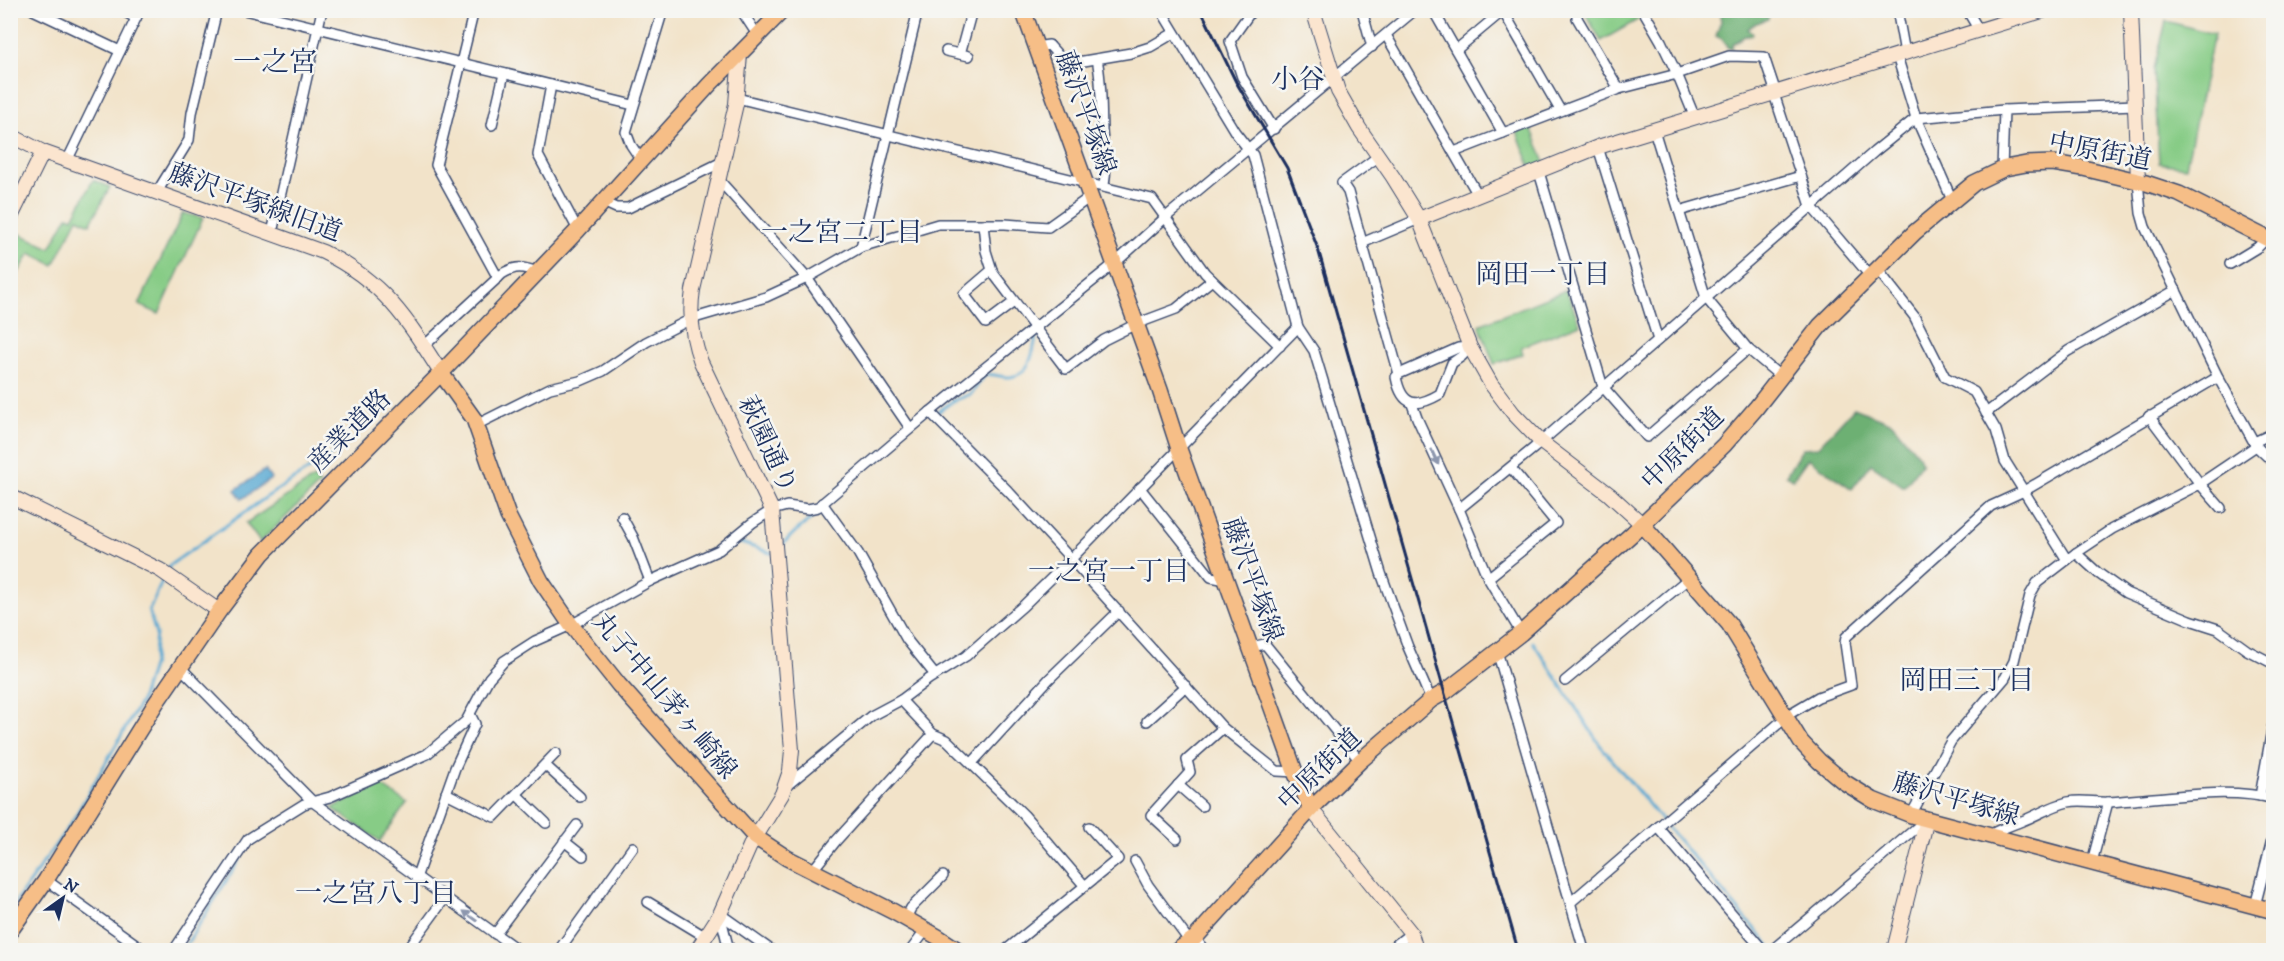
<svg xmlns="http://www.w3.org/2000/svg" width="2284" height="961" font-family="'IM FELL DW Pica','Noto Serif JP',serif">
	<rect width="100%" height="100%" fill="#f6f6f2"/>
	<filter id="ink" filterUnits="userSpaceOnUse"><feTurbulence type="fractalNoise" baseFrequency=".0167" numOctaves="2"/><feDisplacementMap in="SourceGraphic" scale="12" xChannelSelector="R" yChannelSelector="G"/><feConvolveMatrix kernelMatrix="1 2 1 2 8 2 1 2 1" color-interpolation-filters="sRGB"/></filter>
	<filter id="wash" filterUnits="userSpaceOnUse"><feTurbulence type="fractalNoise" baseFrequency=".008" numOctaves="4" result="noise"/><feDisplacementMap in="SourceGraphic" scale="24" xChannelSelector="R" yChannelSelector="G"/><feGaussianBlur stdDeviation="1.35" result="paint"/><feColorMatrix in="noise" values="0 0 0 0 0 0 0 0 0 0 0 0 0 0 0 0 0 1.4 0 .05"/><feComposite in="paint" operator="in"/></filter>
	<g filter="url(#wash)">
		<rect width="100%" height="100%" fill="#f2e3c9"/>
		<g fill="#87cc86" stroke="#517e72" stroke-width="1.5">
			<path d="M 1584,11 L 1637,11 L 1641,18 L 1601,41 Z"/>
			<path d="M 2166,21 L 2214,34 L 2186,167 L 2159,163 L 2154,69 Z"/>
			<path d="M 1531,127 L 1545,163 L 1531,168 L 1517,132 Z"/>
			<path d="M 93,180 L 110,187 L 90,224 L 78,218 L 54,265 L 30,253 L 17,275 L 11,271 L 11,238 L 14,231 L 50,248 L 68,216 L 73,218 Z"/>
			<path d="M 183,213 L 203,218 L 159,314 L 139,305 Z"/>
			<path d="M 1566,290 L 1580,324 L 1521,347 L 1523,354 L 1494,364 L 1479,325 Z"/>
			<path d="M 314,478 L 320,484 L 260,542 L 246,523 Z"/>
			<path d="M 380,785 L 407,803 L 380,841 L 332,808 Z"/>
		</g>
		<g fill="#6db073" stroke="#447068" stroke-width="1.5">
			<path d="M 1719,11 L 1738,11 L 1742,13 L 1746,11 L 1767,11 L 1769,14 L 1768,19 L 1754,24 L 1748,29 L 1753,33 L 1752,35 L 1745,36 L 1732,44 L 1732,48 L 1728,48 L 1722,39 L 1716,36 L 1721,21 Z"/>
			<path d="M 1854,408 L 1892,423 L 1919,456 L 1922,463 L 1904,487 L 1871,464 L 1852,489 L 1808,458 L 1793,479 L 1786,475 L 1803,448 L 1818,447 Z"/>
		</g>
		<path fill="#57a8d2" stroke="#396c98" stroke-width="1.5" d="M 265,470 L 271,479 L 242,499 L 235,490 Z"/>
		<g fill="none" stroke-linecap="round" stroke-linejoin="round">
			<g stroke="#57a8d2" stroke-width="3">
				<path d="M 938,412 L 953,401 L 971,394 L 985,375 C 993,373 1002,378 1010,377 C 1032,375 1033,349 1037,333"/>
				<path d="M 729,547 L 738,542 L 771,553"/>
				<path d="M 780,547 L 794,533 L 820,511"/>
				<path d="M 167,571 L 170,565 L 268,496 L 342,448"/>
				<path d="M 1533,642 L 1600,745 L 1668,828 L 1772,949"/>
				<path d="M 328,802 L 340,799 L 427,760 L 431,756"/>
				<path d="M 10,910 L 73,820 L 141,701 L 153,663 L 156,634 L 149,611 L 164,577"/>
				<path d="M 183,950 L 241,857"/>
			</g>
		</g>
	</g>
	<g filter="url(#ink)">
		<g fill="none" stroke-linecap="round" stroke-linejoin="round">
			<g stroke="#3b4a6e" stroke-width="12">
				<g id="street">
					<path d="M 33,10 L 120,51"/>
					<path d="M 121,10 L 136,18"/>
					<path d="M 244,10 L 633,105"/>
					<path d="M 474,10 L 436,165 L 498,278"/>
					<path d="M 741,10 L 758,36"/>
					<path d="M 1161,10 L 1235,132 L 1253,155 L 1298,327 L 1314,351 L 1381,573 L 1408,647 L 1431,700"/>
					<path d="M 1252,10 L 1230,41 L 1242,77 L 1274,129"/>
					<path d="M 1362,10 L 1372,47"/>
					<path d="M 1433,10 L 1503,133 L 1619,89 L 1677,74 L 1695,118"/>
					<path d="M 1577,10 L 1577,18 L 1619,89"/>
					<path d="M 1643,10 L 1661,41 L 1677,74 L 1729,56 L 1764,57 L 1776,93"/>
					<path d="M 1891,10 L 1898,15 L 1905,53"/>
					<path d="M 1967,10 L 1980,32"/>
					<path d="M 1503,11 L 1560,110"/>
					<path d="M 1386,35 L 1478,195"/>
					<path d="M 1035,47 L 1049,45 L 1066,64 L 1131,53 L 1150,47 L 1174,33"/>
					<path d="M 1456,50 L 1504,10"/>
					<path d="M 946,51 L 969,56"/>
					<path d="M 960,54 L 972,10"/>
					<path d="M 1897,56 L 1916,118 L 1952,200"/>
					<path d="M 1097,59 C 1102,83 1101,106 1102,130 C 1103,149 1108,166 1104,185"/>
					<path d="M 551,85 L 538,155 L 578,230"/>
					<path d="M 1774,94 L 1811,206 L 1871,277"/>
					<path d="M 737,98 L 1152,199 L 1205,273 L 1280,346"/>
					<path d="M 492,125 L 504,74"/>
					<path d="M 1654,130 L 1706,298 L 1748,349 L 1780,376"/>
					<path d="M 1598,147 L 1658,340"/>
					<path d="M 1454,152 L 1503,133"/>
					<path d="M 1379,156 L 1342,183 L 1348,192 L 1399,374"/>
					<path d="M 641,160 L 631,145 L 626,132 L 663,10"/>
					<path d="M 67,161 L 140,10"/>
					<path d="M 2002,169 L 2004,110"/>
					<path d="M 1539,172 L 1603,387 L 1647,437 L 1748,349"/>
					<path d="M 719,180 L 807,278 L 910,428"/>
					<path d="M 2138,181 L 2141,213 L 2145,227 L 2218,377 L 2256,446 L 2274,463"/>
					<path d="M 157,192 L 189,140 L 192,113 L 217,10"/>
					<path d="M 603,202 L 616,208 L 628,208 L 724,161"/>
					<path d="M 1679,211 L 1801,176"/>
					<path d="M 983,224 L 986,251 L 993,273 L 1066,369 L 1104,340 L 1136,324 L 1176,309 L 1212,280"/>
					<path d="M 272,233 L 322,10"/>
					<path d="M 1362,243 L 1419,219"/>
					<path d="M 861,247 L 918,10"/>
					<path d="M 2230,264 L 2258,247 L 2266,239"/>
					<path d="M 992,270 L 964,294 L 986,323 L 1014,302"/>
					<path d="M 1878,270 L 1914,316 L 1945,377 L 1974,392 L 1996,430 L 2005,461 L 2067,560"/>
					<path d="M 424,346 L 502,274 C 516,265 523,267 538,272"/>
					<path d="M 1470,347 L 1462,356 L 1452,363 L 1440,394 C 1416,408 1402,407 1396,377 L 1399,374 L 1458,348 Z"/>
					<path d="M 1412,404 L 1417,418 L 1459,509"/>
					<path d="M 930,412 L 1008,491 L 1071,559 L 1223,728 L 1277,771 L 1295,772"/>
					<path d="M 1986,413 L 2068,351 L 2176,290"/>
					<path d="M 2149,416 L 2200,484 L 2221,508"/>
					<path d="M 476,425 L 550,388 L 580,381 L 603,371 L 646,342 L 691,319 L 766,297 L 807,278 L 861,247 L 938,224 L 1005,224 L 1048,227 L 1090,197"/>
					<path d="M 2254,442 L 2274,433"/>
					<path d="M 1140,488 L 1211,577 L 1226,580"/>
					<path d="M 822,503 L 858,553 L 907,640 L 935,675"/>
					<path d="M 622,517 L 633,537 L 650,581"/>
					<path d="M 2076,553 L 2098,573 L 2126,593 L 2190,620 L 2218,629 L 2247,650 L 2274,664"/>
					<path d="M 1488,578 L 1556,523 L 1511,468"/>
					<path d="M 1521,633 L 1488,578 L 1459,509 L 1534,448 L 1874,152 L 1916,118 L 2004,110 L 2136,105"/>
					<path d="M 1251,647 L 1265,644 L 1360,761"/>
					<path d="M 1497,651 L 1584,950"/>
					<path d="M 180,667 L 313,802 L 518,950"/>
					<path d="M 1565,681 L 1689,578"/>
					<path d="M 901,700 L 933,734 L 947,740 L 1024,815 L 1084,885"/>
					<path d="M 1147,721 L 1186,686"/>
					<path d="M 972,763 L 1049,679 L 1119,611"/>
					<path d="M 545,765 L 580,797"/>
					<path d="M 1178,785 L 1202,806"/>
					<path d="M 785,787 L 871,716 L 901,700 L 929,679 L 966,656 L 1023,606 L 1071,559 L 1298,327"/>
					<path d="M 446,793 L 494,817 L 556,753"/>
					<path d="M 517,795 L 546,823"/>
					<path d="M 2260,796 L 2273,724 L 2274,687"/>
					<path d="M 1911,815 L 1951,741 L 2005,678 L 2014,661 L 2030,595 L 2037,583 L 2076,553 L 2112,529 L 2198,485 L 2256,446"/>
					<path d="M 1658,827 L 1763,950"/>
					<path d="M 1988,836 C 1999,829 2010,826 2022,821 C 2038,815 2051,806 2068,802 C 2082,799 2096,803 2109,802 C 2159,799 2226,786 2274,799"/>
					<path d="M 1177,839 L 1151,815 L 1190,772 L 1187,760 L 1223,728"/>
					<path d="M 564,841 L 583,856"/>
					<path d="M 1135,861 L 1148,885 L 1190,942"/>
					<path d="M 2092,862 L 2108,802"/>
					<path d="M 812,871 L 836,841 L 933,734"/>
					<path d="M 416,878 L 455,768 L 475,724 L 470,714"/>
					<path d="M 46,880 L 144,950"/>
					<path d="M 648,902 L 706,937"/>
					<path d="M 1571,902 L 1791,713 L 1818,697 L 1851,685 L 1845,643 L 1846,637 L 1991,506 L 2024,491 L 2218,377"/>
					<path d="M 2255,906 L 2274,832"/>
					<path d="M 720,914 L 771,950"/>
					<path d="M 720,914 L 729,950"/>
					<path d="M 906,918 L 911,908 L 943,876"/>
					<path d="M 495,934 L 577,825"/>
					<path d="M 1195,938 L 1204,950"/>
					<path d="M 174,950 L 248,839 L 304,804 L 330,797 L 427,754 L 466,721 L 489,678 L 504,661 L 535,641 L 571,625 L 650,581 L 719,550 L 752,523 L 772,510 L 787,506 L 808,509 L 818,507 L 930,412 L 1114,264 L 1166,217 L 1415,10"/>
					<path d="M 407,950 L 445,898"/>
					<path d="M 559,950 L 633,847"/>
					<path d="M 911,950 L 926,930"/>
					<path d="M 1006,950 L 1118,859 L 1089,827"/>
					<path d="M 1389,950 L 1411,933"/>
					<path d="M 1772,950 L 1927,819"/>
				</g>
			</g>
			<g stroke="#3b4a6e" stroke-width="16">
				<g id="secondary">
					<path d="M 1313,10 L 1338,91 L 1359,128 L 1393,177 L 1419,219 L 1470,347 L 1491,384 L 1513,413 L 1541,442 L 1609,494 L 1642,524"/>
					<path d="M 2131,10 L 2138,181"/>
					<path d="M 10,135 L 43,152 L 323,252 C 383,281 407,319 441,373"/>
					<path d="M 10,219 L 43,152"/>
					<path d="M 1419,219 L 1598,147 L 2045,10"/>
					<path d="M 10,496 L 160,570 L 219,611"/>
					<path d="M 1311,809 L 1411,933 L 1416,950"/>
					<path d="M 697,950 L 720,914 L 750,846 L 782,794 L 790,771 L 792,750 L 772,510 L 701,362 C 692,338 689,315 693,290 L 736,104 L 740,54"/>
					<path d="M 1894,950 L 1927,819"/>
				</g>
			</g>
			<g stroke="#3b4a6e" stroke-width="18">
				<g id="primary">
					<path d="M 1023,10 L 1160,390 L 1179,449 L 1295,772 L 1311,809"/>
					<path d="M 441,373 L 474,419 L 508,516 L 541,581 L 571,625 L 619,685 L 714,792 L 755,837 L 787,858 L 894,912 L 938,937 L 958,950"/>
					<path d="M 1642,524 L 1729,624 L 1801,742 L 1819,761 L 1844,782 L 1873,800 L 1911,815 L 2274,911"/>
					<path d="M 10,931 L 46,880 L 156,703 L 219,611 L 262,554 L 441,373 L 578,230 L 709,85 L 783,10"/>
					<path d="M 1178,950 L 1195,938 L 1311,809 L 1360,761 L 1431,700 L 1445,692 L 1521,633 L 1633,533 L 1688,480 L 1724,445 L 1756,408 L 1820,326 L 1915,232 L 1974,183 L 2005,168 L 2026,164 L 2053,163 L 2083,168 L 2146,183 L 2179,194 L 2274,242"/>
				</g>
			</g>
			<use href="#street" stroke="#fff" stroke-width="9"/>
			<use href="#secondary" stroke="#fbe5cf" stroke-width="14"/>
			<use href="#primary" stroke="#f6be87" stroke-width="15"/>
			<path stroke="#1b2f5e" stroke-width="3" d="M 1201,10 L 1236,82 L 1287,168 L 1318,249 L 1518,950"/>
		</g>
		<defs><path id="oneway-solid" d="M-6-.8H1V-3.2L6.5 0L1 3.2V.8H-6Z" transform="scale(1.5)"/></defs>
		<g fill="#8d97ae">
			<use href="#oneway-solid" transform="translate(1435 457) rotate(65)"/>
			<use href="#oneway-solid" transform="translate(470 916) rotate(-144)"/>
		</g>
	</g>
	<g text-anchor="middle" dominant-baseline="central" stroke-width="5" stroke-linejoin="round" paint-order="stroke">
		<g font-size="26" fill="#1b2f5e" stroke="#f6f6f2">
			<text transform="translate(1085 113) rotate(70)">藤沢平塚線</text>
			<text transform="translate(2100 152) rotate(11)">中原街道</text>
			<text transform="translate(255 203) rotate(20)">藤沢平塚線旧道</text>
			<text transform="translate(350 431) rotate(-45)">産業道路</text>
			<text transform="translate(767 445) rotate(65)">萩園通り</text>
			<text transform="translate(1683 449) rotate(-45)">中原街道</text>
			<text transform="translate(1252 580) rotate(70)">藤沢平塚線</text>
			<text transform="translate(664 696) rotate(50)">丸子中山茅ヶ崎線</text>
			<text transform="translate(1320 770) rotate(-44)">中原街道</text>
			<text transform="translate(1956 800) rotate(16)">藤沢平塚線</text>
		</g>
		<g font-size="27" fill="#1b2f5e" stroke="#f6f6f2">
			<text x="1298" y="80">小谷</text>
			<text x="842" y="233">一之宮二丁目</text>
			<text x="1543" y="275">岡田一丁目</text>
			<text x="1109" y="572">一之宮一丁目</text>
			<text x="1967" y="681">岡田三丁目</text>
			<text x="376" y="894">一之宮八丁目</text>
		</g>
		<g font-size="28" fill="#1b2f5e" stroke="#f6f6f2">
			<text x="275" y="62">一之宮</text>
		</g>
	</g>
	<rect width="2284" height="961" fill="none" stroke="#f6f6f2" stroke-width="36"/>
	<g transform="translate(63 898) rotate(34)" stroke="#f6f6f2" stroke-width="4.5" paint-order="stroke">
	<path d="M0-4.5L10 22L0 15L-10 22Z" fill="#1b2f5e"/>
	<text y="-9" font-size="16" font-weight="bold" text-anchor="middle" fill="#1b2f5e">N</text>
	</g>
</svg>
